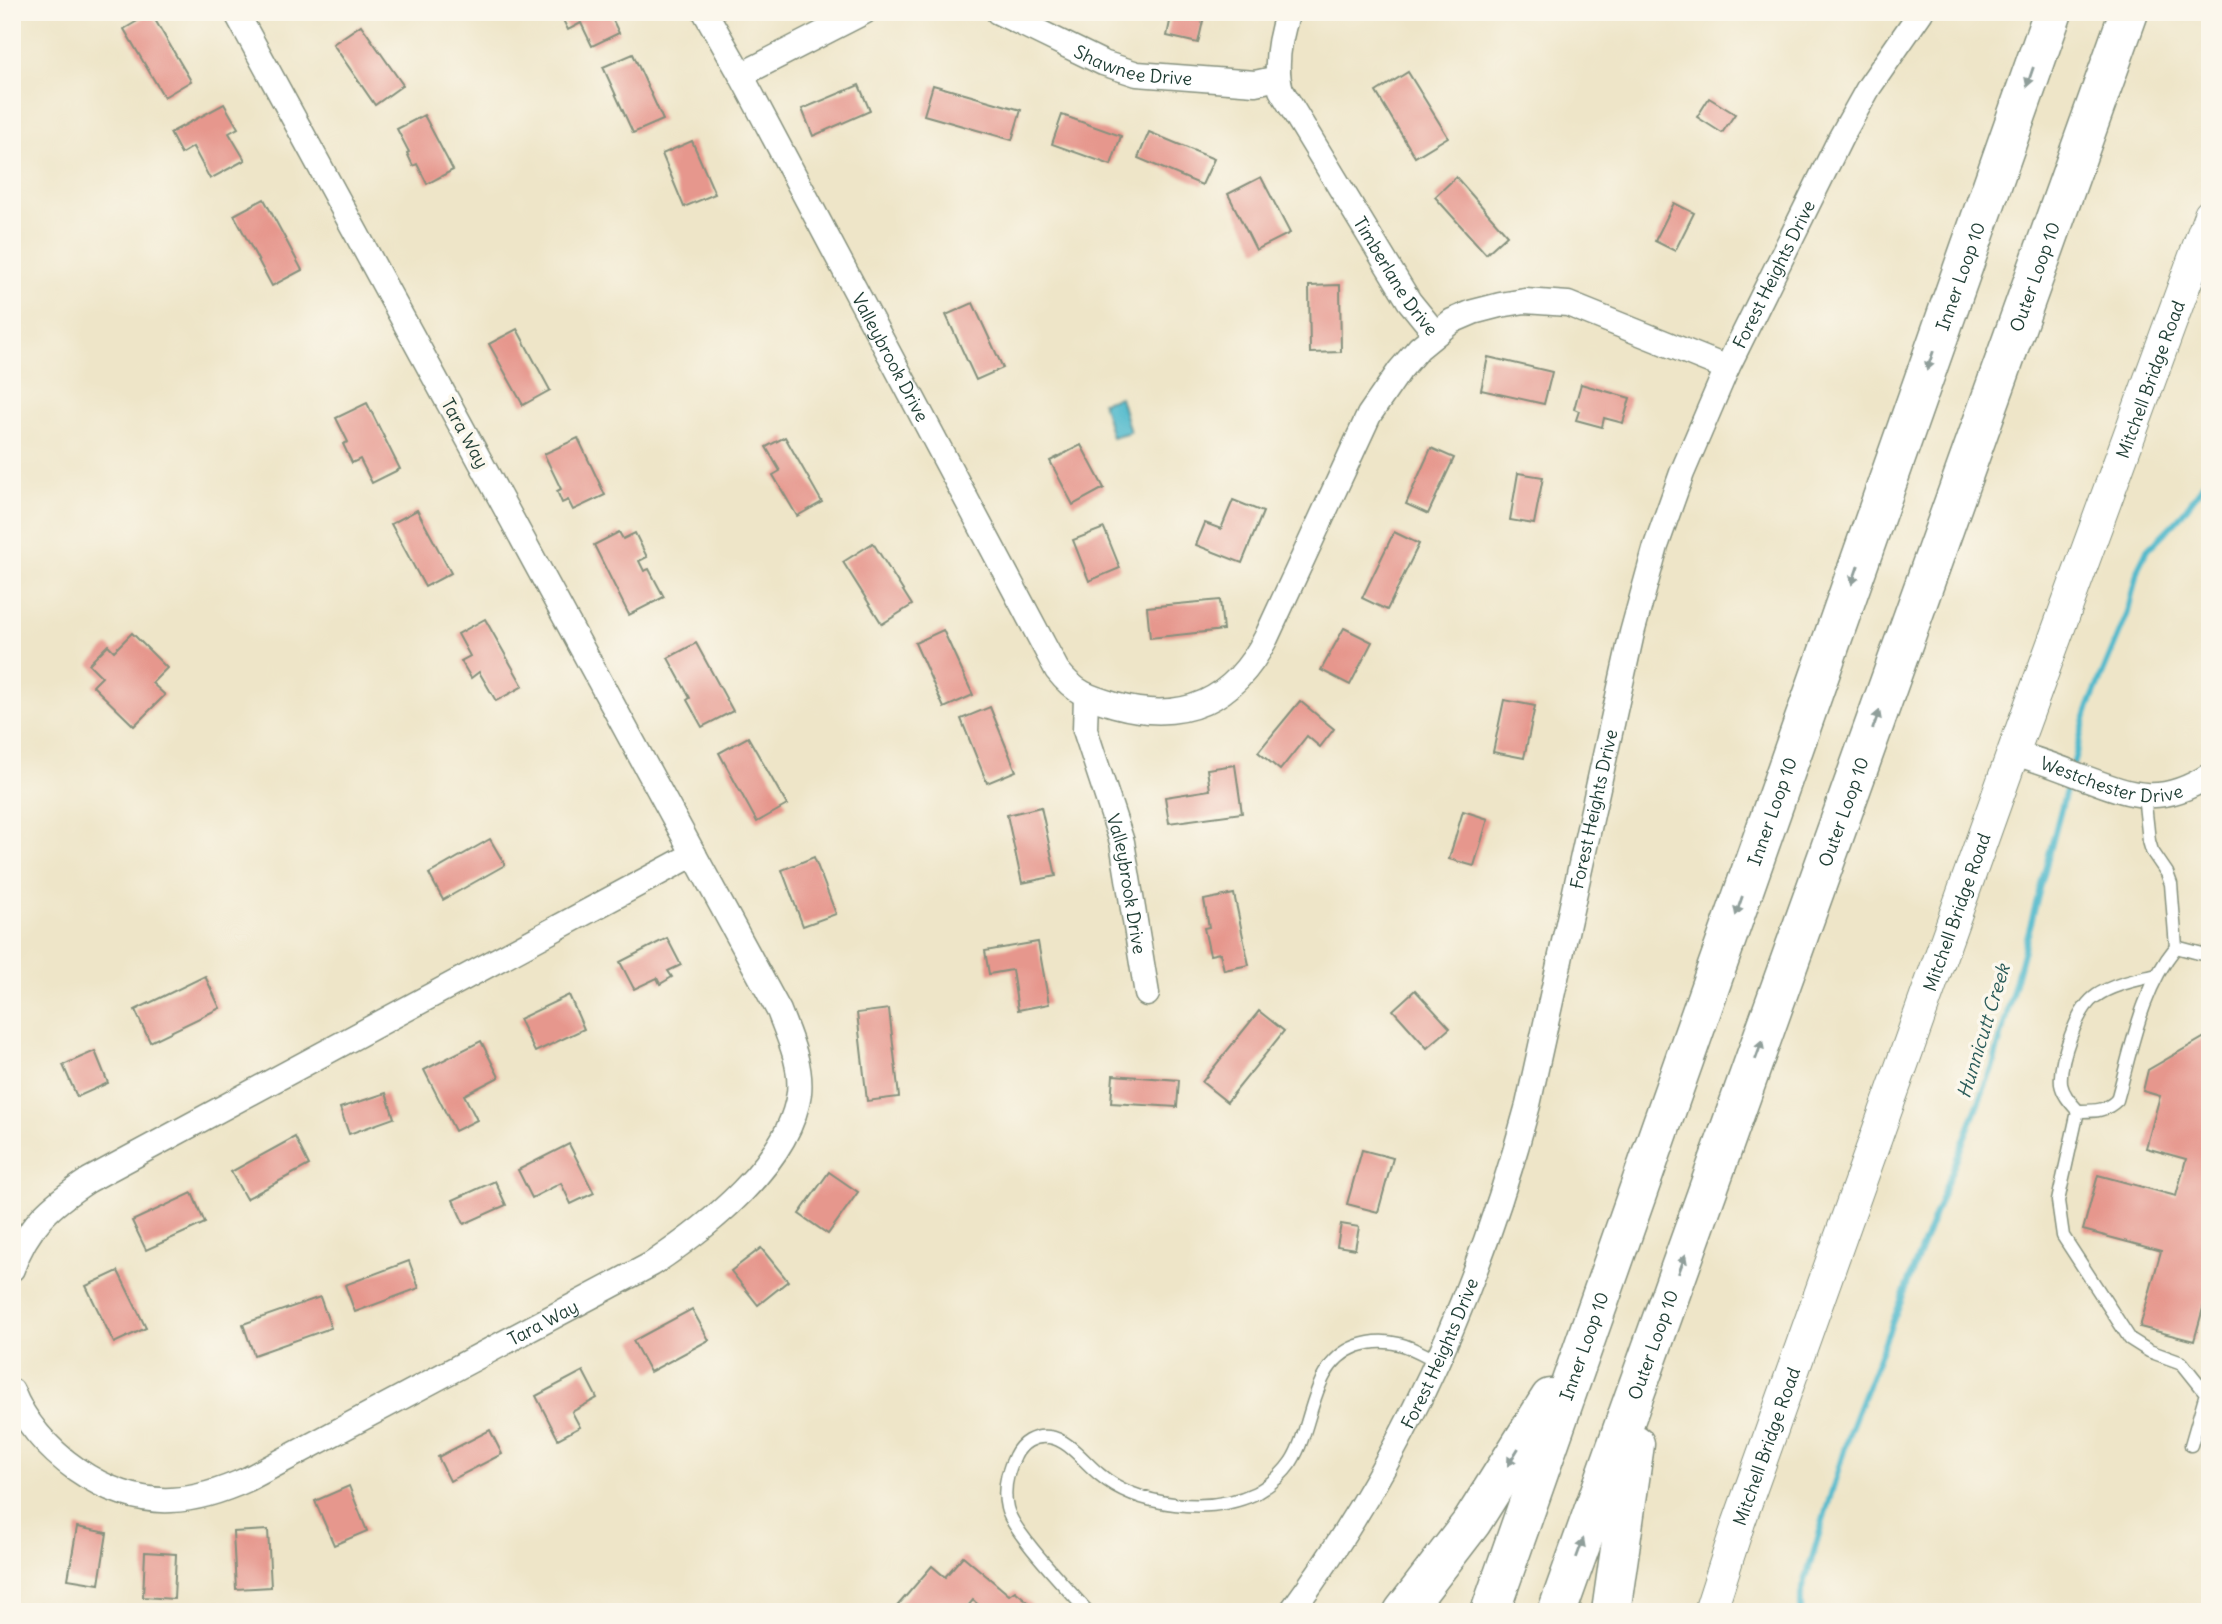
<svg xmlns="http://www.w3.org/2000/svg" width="2222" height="1624" font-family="Delius,sans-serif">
	<rect width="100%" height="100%" fill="#fbf7ec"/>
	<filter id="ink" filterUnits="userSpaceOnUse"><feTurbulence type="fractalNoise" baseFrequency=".0143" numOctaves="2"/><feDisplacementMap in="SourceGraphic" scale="14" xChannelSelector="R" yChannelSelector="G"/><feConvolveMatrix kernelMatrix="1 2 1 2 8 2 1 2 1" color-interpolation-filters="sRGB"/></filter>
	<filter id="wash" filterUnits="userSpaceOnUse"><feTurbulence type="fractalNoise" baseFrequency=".00686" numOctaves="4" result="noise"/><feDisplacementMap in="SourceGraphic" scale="28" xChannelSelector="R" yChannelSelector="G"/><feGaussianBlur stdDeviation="1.57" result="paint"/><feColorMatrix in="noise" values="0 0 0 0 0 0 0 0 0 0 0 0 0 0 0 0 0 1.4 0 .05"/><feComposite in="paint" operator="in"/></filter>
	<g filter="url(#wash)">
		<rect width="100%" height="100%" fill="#eee5c8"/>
		<path fill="#4fb9cc" stroke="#377b80" stroke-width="2" d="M 1120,397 L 1130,432 L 1112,437 L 1102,402 Z"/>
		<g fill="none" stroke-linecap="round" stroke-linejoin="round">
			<g stroke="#4fb9cc" stroke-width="6">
				<path d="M 2073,765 L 2087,711 L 2127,615 L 2138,568 L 2147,550 L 2178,519 L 2199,491 L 2210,471"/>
				<path d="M 1801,1612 L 1801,1595 L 1849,1433 L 1993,1066 L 2069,779"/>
			</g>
		</g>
		<g id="blocks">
			<g fill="#e6978d">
				<path d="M 559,12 L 609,12 L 619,33 L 592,46 L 581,23 L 568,30 Z"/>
				<path d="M 1172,12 L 1205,12 L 1198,43 L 1167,36 Z"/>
				<path d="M 151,13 L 191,81 L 164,97 L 124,29 Z"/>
				<path d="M 361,25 L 403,85 L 375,105 L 333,44 Z"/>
				<path d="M 633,54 L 663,120 L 633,133 L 603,67 Z"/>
				<path d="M 1408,72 L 1448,137 L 1415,157 L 1376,92 Z"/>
				<path d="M 859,85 L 870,111 L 813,136 L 802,109 Z"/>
				<path d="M 933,85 L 1021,110 L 1012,140 L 924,115 Z"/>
				<path d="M 1709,98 L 1735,114 L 1722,133 L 1697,117 Z"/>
				<path d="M 224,104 L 238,128 L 229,133 L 245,160 L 210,179 L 193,147 L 181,154 L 170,133 Z"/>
				<path d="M 424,115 L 453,170 L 427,184 L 417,164 L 413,166 L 407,153 L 409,152 L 397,129 Z"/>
				<path d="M 1062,115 L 1121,136 L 1111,165 L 1052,144 Z"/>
				<path d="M 1149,132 L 1214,159 L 1202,185 L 1138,158 Z"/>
				<path d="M 692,141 L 715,194 L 684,207 L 662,154 Z"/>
				<path d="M 1261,177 L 1290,233 L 1256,250 L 1228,194 Z"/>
				<path d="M 1456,177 L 1507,235 L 1486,254 L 1435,197 Z"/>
				<path d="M 264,199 L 302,270 L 272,286 L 234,215 Z"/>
				<path d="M 1674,203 L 1694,213 L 1675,251 L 1655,241 Z"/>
				<path d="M 1340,285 L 1341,352 L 1310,353 L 1309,286 Z"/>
				<path d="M 973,303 L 1003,368 L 976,380 L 946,315 Z"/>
				<path d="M 517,329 L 550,390 L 523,405 L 489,344 Z"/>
				<path d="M 1488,357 L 1552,372 L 1544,404 L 1481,390 Z"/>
				<path d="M 1581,384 L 1630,398 L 1623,423 L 1604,418 L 1602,427 L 1576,420 L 1579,411 L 1574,409 Z"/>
				<path d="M 367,403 L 400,469 L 372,483 L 360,459 L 352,463 L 343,444 L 348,442 L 336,418 Z"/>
				<path d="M 785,437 L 822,502 L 797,516 L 773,475 L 780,471 L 766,447 Z"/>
				<path d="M 578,438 L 605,495 L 573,510 L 568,500 L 562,503 L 557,491 L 561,489 L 544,454 Z"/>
				<path d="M 1081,445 L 1104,488 L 1073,505 L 1050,461 Z"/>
				<path d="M 1431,448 L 1454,458 L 1428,514 L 1406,504 Z"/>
				<path d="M 1518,473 L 1543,477 L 1534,524 L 1510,520 Z"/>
				<path d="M 1233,500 L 1263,512 L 1242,563 L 1196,545 L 1205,523 L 1221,529 Z"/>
				<path d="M 417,510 L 451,573 L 425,587 L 391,524 Z"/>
				<path d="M 1104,528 L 1120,568 L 1089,581 L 1073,540 Z"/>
				<path d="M 619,532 L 623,539 L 635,533 L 647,557 L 639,561 L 644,571 L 649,569 L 664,597 L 629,615 L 594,545 Z"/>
				<path d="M 1394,532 L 1419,544 L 1387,610 L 1362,598 Z"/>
				<path d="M 873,543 L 912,605 L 882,624 L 843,562 Z"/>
				<path d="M 1220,600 L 1223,630 L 1150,638 L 1147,607 Z"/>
				<path d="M 485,619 L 523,686 L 496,701 L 479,672 L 471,678 L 461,661 L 470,656 L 458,634 Z"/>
				<path d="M 1344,628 L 1372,642 L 1350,685 L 1321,670 Z"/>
				<path d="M 943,630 L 973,695 L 944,708 L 915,643 Z"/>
				<path d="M 132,633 L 167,668 L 152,683 L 165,695 L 134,726 L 93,686 L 102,677 L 89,664 L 108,645 L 114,651 Z"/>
				<path d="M 696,643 L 733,711 L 702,727 L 687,700 L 690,698 L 668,658 Z"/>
				<path d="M 1504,700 L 1535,706 L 1524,758 L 1493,752 Z"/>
				<path d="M 1300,701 L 1334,729 L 1320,747 L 1307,736 L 1280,770 L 1258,752 Z"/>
				<path d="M 990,707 L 1016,771 L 987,783 L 961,719 Z"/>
				<path d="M 748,737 L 787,805 L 757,822 L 719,753 Z"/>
				<path d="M 1235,765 L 1242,813 L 1169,823 L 1165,797 L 1210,790 L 1207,769 Z"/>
				<path d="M 1041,807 L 1056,876 L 1022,883 L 1007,815 Z"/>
				<path d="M 1463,811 L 1488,819 L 1474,866 L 1449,859 Z"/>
				<path d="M 490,839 L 505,865 L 443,900 L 429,874 Z"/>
				<path d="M 814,857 L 836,914 L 803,926 L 782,870 Z"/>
				<path d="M 1234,894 L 1249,965 L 1224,970 L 1220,953 L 1210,955 L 1204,928 L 1209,927 L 1204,900 Z"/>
				<path d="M 667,938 L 681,965 L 668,971 L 672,977 L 660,984 L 657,978 L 634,989 L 620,962 Z"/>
				<path d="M 1038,942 L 1049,1004 L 1018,1010 L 1012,970 L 989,974 L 985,951 Z"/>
				<path d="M 205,976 L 220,1008 L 150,1042 L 135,1010 Z"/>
				<path d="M 1415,990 L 1450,1028 L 1427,1048 L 1393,1010 Z"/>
				<path d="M 569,995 L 584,1029 L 535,1052 L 519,1019 Z"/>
				<path d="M 889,1009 L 899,1097 L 867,1101 L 857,1013 Z"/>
				<path d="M 1259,1011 L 1284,1031 L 1227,1102 L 1202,1082 Z"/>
				<path d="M 2210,1034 L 2210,1283 L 2194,1341 L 2140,1327 L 2161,1251 L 2083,1230 L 2098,1175 L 2176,1196 L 2186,1159 L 2146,1148 L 2160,1096 L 2143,1091 L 2148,1070 Z"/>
				<path d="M 481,1041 L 499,1077 L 464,1095 L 477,1120 L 455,1131 L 424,1070 Z"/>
				<path d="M 95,1051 L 108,1083 L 77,1097 L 63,1065 Z"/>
				<path d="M 1113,1075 L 1179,1080 L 1177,1107 L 1111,1103 Z"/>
				<path d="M 386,1093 L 394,1118 L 349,1134 L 340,1108 Z"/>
				<path d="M 295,1137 L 309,1165 L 246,1199 L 231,1172 Z"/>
				<path d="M 569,1144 L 594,1193 L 571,1204 L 561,1183 L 532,1198 L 518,1170 Z"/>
				<path d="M 1362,1150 L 1393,1158 L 1378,1212 L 1347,1204 Z"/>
				<path d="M 829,1172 L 858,1192 L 828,1234 L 799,1214 Z"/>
				<path d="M 495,1181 L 506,1205 L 464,1224 L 453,1200 Z"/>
				<path d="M 192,1193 L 205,1223 L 146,1250 L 132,1221 Z"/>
				<path d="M 1341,1224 L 1359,1227 L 1355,1249 L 1337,1246 Z"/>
				<path d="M 761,1248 L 788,1281 L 758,1305 L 731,1271 Z"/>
				<path d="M 409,1261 L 419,1288 L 355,1312 L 345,1285 Z"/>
				<path d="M 118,1271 L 146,1328 L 114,1343 L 86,1286 Z"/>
				<path d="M 320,1297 L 331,1328 L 254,1355 L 243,1324 Z"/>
				<path d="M 692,1309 L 709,1340 L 650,1372 L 633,1341 Z"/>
				<path d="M 583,1371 L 597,1398 L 572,1412 L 580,1427 L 558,1439 L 536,1396 Z"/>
				<path d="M 490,1430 L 502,1454 L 450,1481 L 438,1457 Z"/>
				<path d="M 349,1486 L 367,1531 L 334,1545 L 315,1501 Z"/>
				<path d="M 77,1527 L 107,1533 L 99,1584 L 68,1579 Z"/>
				<path d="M 268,1530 L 271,1587 L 236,1589 L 233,1532 Z"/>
				<path d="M 145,1552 L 176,1554 L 174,1599 L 143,1597 Z"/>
				<path d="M 963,1556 L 1009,1595 L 1015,1591 L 1038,1610 L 1041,1607 L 1046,1612 L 986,1612 L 973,1600 L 963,1612 L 892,1612 L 932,1566 L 945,1577 Z"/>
			</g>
		</g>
	</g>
	<g filter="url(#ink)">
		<use href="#blocks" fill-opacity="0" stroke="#86917e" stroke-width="2"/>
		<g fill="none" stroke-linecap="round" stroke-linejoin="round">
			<g stroke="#86917e" stroke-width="15">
				<g id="service">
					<path d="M 2144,795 L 2149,841 L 2152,851 L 2167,873 L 2171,884 L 2176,947 L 2210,956"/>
					<path d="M 2157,975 C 2137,980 2113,984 2096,996 C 2077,1008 2059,1062 2061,1084 C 2063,1095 2071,1103 2078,1111 L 2058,1201 L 2063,1236 L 2130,1339 L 2149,1351 L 2182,1363 L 2206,1393 L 2191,1445"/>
					<path d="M 2078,1111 C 2093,1111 2105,1112 2117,1100 C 2132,1048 2141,990 2176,947"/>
					<path d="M 1088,1612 C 1069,1590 1012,1532 1007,1508 C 1003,1491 1007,1472 1015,1456 C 1021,1443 1034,1435 1049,1437 C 1068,1439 1085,1463 1099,1474 C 1138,1507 1210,1515 1256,1493 C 1270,1485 1282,1475 1291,1462 C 1315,1425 1309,1364 1357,1346 C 1371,1341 1384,1340 1399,1344 C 1412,1347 1425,1355 1437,1361"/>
				</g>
			</g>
			<g stroke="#86917e" stroke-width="27">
				<g id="minor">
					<path id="s1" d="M 705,12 L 741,75 L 1057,670 C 1075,693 1088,697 1115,705 C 1184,724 1234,701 1266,638 L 1369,415 L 1400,370 L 1419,348 L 1452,321 L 1473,312 L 1500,305 L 1525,301 L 1568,304 L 1727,368"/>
					<path id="s2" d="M 998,12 L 1103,63 L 1137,74 L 1255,83 L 1278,78"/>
					<path id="s3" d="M 1288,12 C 1280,36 1274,66 1281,90 L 1409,301 L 1435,333"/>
					<path d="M 741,75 L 864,12"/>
					<path id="s4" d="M 1086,696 L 1085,730 L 1122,842 L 1147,994"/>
					<path id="s5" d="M 2013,753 C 2035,759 2058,767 2080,776 C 2131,795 2159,808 2210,775"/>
					<path d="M 12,1269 C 27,1225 52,1204 89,1180 L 694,854"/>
					<path id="s6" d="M 12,1391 C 36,1451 106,1503 171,1500 C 199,1499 224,1490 248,1479 L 652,1264 C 706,1228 790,1163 799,1093 C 802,1065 789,1037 779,1011 L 236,12"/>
					<path id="s7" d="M 1291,1612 C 1404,1458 1479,1289 1528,1105 L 1632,633 L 1656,546 L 1682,473 L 1727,368 L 1841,137 L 1869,87 L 1921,12"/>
				</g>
			</g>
			<g stroke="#86917e" stroke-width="34">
				<g id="tertiary">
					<path id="s8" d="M 1710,1612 L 1739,1522 L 2013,753 L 2210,215"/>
				</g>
			</g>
			<g stroke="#86917e" stroke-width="41">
				<g id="motorway">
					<path d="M 1403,1612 L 1472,1522 L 1550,1398"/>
					<path id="s9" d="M 1490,1612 L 2053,12"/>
					<path id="s10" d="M 1557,1612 L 2129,12"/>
					<path d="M 1611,1612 L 1635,1444"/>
				</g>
			</g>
			<use href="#service" stroke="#fff" stroke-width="12"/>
			<use href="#minor" stroke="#fff" stroke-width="24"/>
			<use href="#tertiary" stroke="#fff" stroke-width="32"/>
			<use href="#motorway" stroke="#fff" stroke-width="38"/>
		</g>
		<defs><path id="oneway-solid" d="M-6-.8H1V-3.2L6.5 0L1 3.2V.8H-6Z" transform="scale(1.75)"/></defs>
		<g fill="#8f9e9a">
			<use href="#oneway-solid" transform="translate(2030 77) rotate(109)"/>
			<use href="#oneway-solid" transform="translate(1930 361) rotate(109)"/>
			<use href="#oneway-solid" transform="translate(1855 575) rotate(109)"/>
			<use href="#oneway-solid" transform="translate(1876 720) rotate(-70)"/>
			<use href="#oneway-solid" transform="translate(1739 906) rotate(109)"/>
			<use href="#oneway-solid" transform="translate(1759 1050) rotate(-70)"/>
			<use href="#oneway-solid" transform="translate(1682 1264) rotate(-70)"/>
			<use href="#oneway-solid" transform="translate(1513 1457) rotate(122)"/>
			<use href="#oneway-solid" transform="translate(1580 1548) rotate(-70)"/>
		</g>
	</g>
	<g text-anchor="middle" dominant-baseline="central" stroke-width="7" stroke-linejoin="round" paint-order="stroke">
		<g font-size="18" fill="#1f3d34" stroke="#fbf7ec">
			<text stroke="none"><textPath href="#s2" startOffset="147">Shawnee Drive</textPath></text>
			<text stroke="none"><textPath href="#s3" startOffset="298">Timberlane Drive</textPath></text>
			<text stroke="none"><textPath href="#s7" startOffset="1433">Forest Heights Drive</textPath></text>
			<text stroke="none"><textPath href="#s9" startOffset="1416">Inner Loop 10</textPath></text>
			<text stroke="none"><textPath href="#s10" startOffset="1418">Outer Loop 10</textPath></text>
			<text stroke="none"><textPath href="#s1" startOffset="392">Valleybrook Drive</textPath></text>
			<text stroke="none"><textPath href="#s8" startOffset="1309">Mitchell Bridge Road</textPath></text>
			<text transform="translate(465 433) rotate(61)">Tara Way</text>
			<text stroke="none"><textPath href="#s5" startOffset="103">Westchester Drive</textPath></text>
			<text stroke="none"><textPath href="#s7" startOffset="866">Forest Heights Drive</textPath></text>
			<text stroke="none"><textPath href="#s9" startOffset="849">Inner Loop 10</textPath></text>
			<text stroke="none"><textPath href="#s10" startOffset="850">Outer Loop 10</textPath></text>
			<text stroke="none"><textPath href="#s4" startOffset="194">Valleybrook Drive</textPath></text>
			<text stroke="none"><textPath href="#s8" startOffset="742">Mitchell Bridge Road</textPath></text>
			<text stroke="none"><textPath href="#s6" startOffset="618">Tara Way</textPath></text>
			<text stroke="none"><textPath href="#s10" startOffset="284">Outer Loop 10</textPath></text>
			<text stroke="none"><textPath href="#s9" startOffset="282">Inner Loop 10</textPath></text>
			<text stroke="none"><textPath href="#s7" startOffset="299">Forest Heights Drive</textPath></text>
			<text stroke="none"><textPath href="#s8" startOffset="175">Mitchell Bridge Road</textPath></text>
		</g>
		<g font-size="19" font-style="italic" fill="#2b5c5a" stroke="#fbf7ec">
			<text transform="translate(1983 1031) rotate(-73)">Hunnicutt Creek</text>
		</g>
	</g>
	<rect width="2222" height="1624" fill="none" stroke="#fbf7ec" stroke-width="42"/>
</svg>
